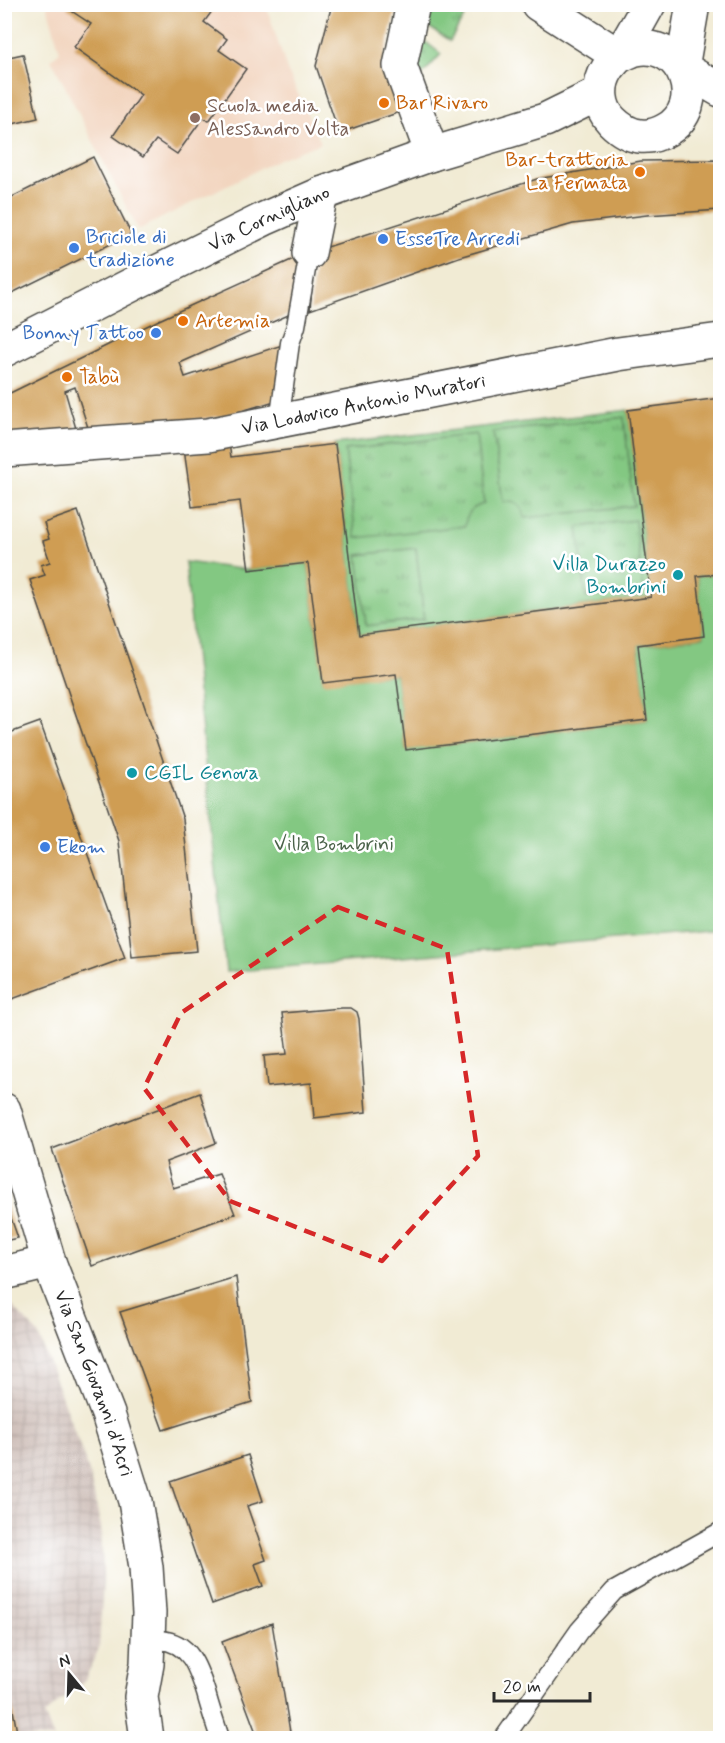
<svg xmlns="http://www.w3.org/2000/svg" width="725" height="1743" font-family="Mynerve,sans-serif">
	<defs>
		<pattern id="industrial-grid" width="8" height="8" patternUnits="userSpaceOnUse" patternTransform="scale(1.5)"><rect width="8" height="8" fill="#cfc0ba"/><path d="M0 4h8M4 0v8" fill="none" stroke="#b2a5a0"/></pattern>
		<pattern id="grass-tufts" width="24" height="20" patternUnits="userSpaceOnUse" patternTransform="scale(1.5)"><rect width="24" height="20" fill="#83c882"/><path d="M3 7l-1-3M5 7V3M7 7l1-3M15 17l-1-3M17 17v-4M19 17l1-3" fill="none" stroke="#6ba36b"/></pattern>
	</defs>
	<rect width="100%" height="100%" fill="#fff"/>
	<filter id="ink" filterUnits="userSpaceOnUse"><feTurbulence type="fractalNoise" baseFrequency=".0167" numOctaves="2"/><feDisplacementMap in="SourceGraphic" scale="12" xChannelSelector="R" yChannelSelector="G"/><feConvolveMatrix kernelMatrix="1 2 1 2 8 2 1 2 1" color-interpolation-filters="sRGB"/></filter>
	<filter id="wash" filterUnits="userSpaceOnUse"><feTurbulence type="fractalNoise" baseFrequency=".008" numOctaves="4" result="noise"/><feDisplacementMap in="SourceGraphic" scale="24" xChannelSelector="R" yChannelSelector="G"/><feGaussianBlur stdDeviation="1.35" result="paint"/><feColorMatrix in="noise" values="0 0 0 0 0 0 0 0 0 0 0 0 0 0 0 0 0 1.4 0 .05"/><feComposite in="paint" operator="in"/></filter>
	<g filter="url(#wash)">
		<rect width="100%" height="100%" fill="#f1ebd4"/>
		<path fill="#f2d4be" d="M 47,5 L 266,5 L 287,70 L 321,143 L 281,158 L 138,230 L 51,59 L 60,52 Z"/>
		<path fill="url(#industrial-grid)" d="M 4,1297 L 38,1334 L 88,1468 L 101,1527 L 103,1578 L 99,1648 L 85,1680 L 44,1715 L 54,1738 L 18,1738 L 5,1664 Z"/>
		<g fill="url(#grass-tufts)" stroke="#577a56" stroke-width="1.5">
			<path d="M 424,5 L 471,5 L 450,41 L 419,21 Z"/>
			<path d="M 418,36 L 441,54 L 416,82 Z"/>
			<path d="M 624,417 L 634,506 L 525,519 L 522,509 L 503,502 L 493,432 Z"/>
			<path d="M 476,434 L 484,504 C 475,506 466,516 466,526 L 356,539 L 345,450 Z"/>
			<path d="M 635,520 L 644,591 L 586,598 L 577,527 Z"/>
			<path d="M 416,548 L 424,619 L 366,626 L 358,555 Z"/>
		</g>
		<g fill="#83c882" stroke="#577a56" stroke-width="1.5" fill-rule="evenodd">
			<path d="M 628,410 L 651,597 L 359,635 L 335,444 ZM 624,417 L 634,506 L 525,518 C 522,505 516,501 503,502 L 493,432 ZM 476,434 L 484,504 C 472,507 466,513 465,526 L 356,538 L 345,450 ZM 635,520 L 644,591 L 586,598 L 578,527 ZM 416,548 L 424,619 L 366,626 L 358,555 Z"/>
			<path d="M 185,562 L 249,570 L 308,563 L 323,682 L 396,674 L 406,750 L 647,720 L 638,645 L 704,636 L 697,576 L 720,574 L 720,930 L 226,972 Z"/>
		</g>
		<g id="blocks">
			<g fill="#cf9d53">
				<path d="M 69,4 L 204,4 L 213,10 L 204,22 L 227,39 L 219,50 L 246,69 L 209,121 L 203,118 L 177,154 L 156,140 L 143,157 L 113,136 L 141,95 L 74,47 L 91,24 L 67,8 Z"/>
				<path d="M 332,4 L 397,4 L 385,55 L 403,111 L 339,133 L 316,66 Z"/>
				<path d="M 23,54 L 38,118 L 4,126 L 4,58 Z"/>
				<path d="M 93,157 L 131,234 L 4,297 L 4,201 Z"/>
				<path d="M 720,160 L 720,210 L 647,215 L 573,224 L 459,257 L 310,310 L 315,251 L 537,179 L 641,161 Z"/>
				<path d="M 300,256 L 293,313 L 180,363 L 185,377 L 285,344 L 278,400 L 225,416 L 90,434 L 75,387 L 65,391 L 77,432 L 4,436 L 4,396 L 159,320 Z"/>
				<path d="M 720,398 L 720,574 L 697,576 L 704,636 L 638,645 L 647,720 L 406,750 L 396,674 L 323,683 L 308,563 L 249,570 L 240,501 L 192,507 L 184,449 L 229,443 L 231,457 L 335,444 L 359,635 L 651,597 L 628,410 Z"/>
				<path d="M 78,511 L 183,819 L 197,951 L 132,957 L 119,841 L 30,580 L 45,575 L 41,565 L 50,562 L 43,541 L 49,539 L 44,523 Z"/>
				<path d="M 40,722 L 125,958 L 4,1002 L 4,735 Z"/>
				<path d="M 342,1008 L 351,1008 L 357,1012 L 359,1019 L 366,1112 L 314,1118 L 311,1083 L 267,1087 L 264,1056 L 287,1054 L 282,1013 Z"/>
				<path d="M 200,1093 L 216,1143 L 166,1162 L 173,1188 L 219,1174 L 235,1214 L 92,1266 L 52,1149 Z"/>
				<path d="M 4,1198 L 18,1238 L 4,1241 Z"/>
				<path d="M 236,1277 L 252,1402 L 163,1430 L 120,1312 Z"/>
				<path d="M 248,1455 L 263,1501 L 247,1506 L 266,1560 L 255,1564 L 263,1586 L 212,1604 L 170,1481 Z"/>
				<path d="M 272,1623 L 291,1738 L 258,1738 L 222,1642 Z"/>
				<path d="M 4,1671 L 6,1671 L 18,1738 L 4,1738 Z"/>
			</g>
		</g>
	</g>
	<g filter="url(#ink)">
		<use href="#blocks" fill-opacity="0" stroke="#494844" stroke-width="1.5"/>
		<g fill="none" stroke-linecap="round" stroke-linejoin="round">
			<g stroke="#494844" stroke-width="21">
				<g id="lane">
					<path d="M 279,422 L 290,343 L 296,326 L 309,253"/>
					<path d="M 147,1650 L 160,1640 C 190,1642 198,1668 206,1693 C 210,1708 215,1723 220,1738"/>
					<path d="M 504,1738 L 579,1631 L 614,1591 L 720,1532"/>
				</g>
			</g>
			<g stroke="#494844" stroke-width="36">
				<g id="street">
					<path d="M 309,253 L 321,194"/>
					<path id="s1" d="M 4,450 L 208,435 L 618,354 L 720,340"/>
					<path d="M 4,1273 L 49,1262"/>
				</g>
			</g>
			<g stroke="#494844" stroke-width="36">
				<g id="secondary">
					<path d="M 413,4 L 400,66 L 432,154"/>
					<path d="M 538,4 L 619,56"/>
					<path d="M 619,56 C 624,54 631,50 636,49 C 684,39 709,106 666,130 C 659,134 649,137 640,136 C 629,135 620,129 612,121 C 599,108 597,86 607,70 C 611,63 617,59 621,52 C 631,37 640,20 649,4"/>
					<path d="M 682,68 L 693,4"/>
					<path d="M 682,68 L 720,90"/>
					<path id="s2" d="M 4,350 L 137,282 L 264,219 L 321,194 L 432,154 L 545,120 L 600,93"/>
					<path id="s3" d="M 4,1110 L 49,1262 L 108,1414 L 135,1501 L 146,1567 L 149,1613 L 147,1664 L 141,1697 L 147,1738"/>
				</g>
			</g>
			<use href="#lane" stroke="#fff" stroke-width="18"/>
			<use href="#street" stroke="#fff" stroke-width="33"/>
			<use href="#secondary" stroke="#fff" stroke-width="33"/>
		</g>
	</g>
	<path fill="none" stroke="#d62828" stroke-width="4.5" stroke-dasharray="12 8" stroke-linejoin="round" d="M 338,907 L 447,949 L 478,1156 L 382,1261 L 230,1201 L 144,1088 L 181,1013 Z"/>
	<g fill="#e8710a" stroke="#fff" stroke-width="2">
		<circle cx="384" cy="103" r="6"/>
		<circle cx="640" cy="172" r="6"/>
		<circle cx="183" cy="321" r="6"/>
		<circle cx="67" cy="377" r="6"/>
	</g>
	<circle fill="#8d6e63" stroke="#fff" stroke-width="2" cx="195" cy="118" r="6"/>
	<g fill="#3f7fe0" stroke="#fff" stroke-width="2">
		<circle cx="383" cy="239" r="6"/>
		<circle cx="74" cy="248" r="6"/>
		<circle cx="156" cy="333" r="6"/>
		<circle cx="45" cy="847" r="6"/>
	</g>
	<g fill="#0f9aa8" stroke="#fff" stroke-width="2">
		<circle cx="678" cy="575" r="6"/>
		<circle cx="132" cy="773" r="6"/>
	</g>
	<g text-anchor="middle" dominant-baseline="central" stroke-width="5" stroke-linejoin="round" paint-order="stroke">
		<g font-size="20" fill="#c56008" stroke="#fff" text-anchor="start">
			<text x="396" y="103">Bar Rivaro</text>
			<text x="628" y="160" text-anchor="end">Bar-trattoria<tspan x="628" dy="23">La Fermata</tspan></text>
			<text x="195" y="321">Artemia</text>
			<text x="79" y="377">Tabù</text>
		</g>
		<g font-size="20" fill="#785e54" stroke="#fff" text-anchor="start">
			<text x="207" y="106">Scuola media<tspan x="207" dy="23">Alessandro Volta</tspan></text>
		</g>
		<g font-size="20" fill="#2b2b2b" stroke="#fff">
			<text stroke="none"><textPath href="#s2" startOffset="296">Via Cornigliano</textPath></text>
			<text stroke="none"><textPath href="#s1" startOffset="363">Via Lodovico Antonio Muratori</textPath></text>
			<text stroke="none"><textPath href="#s3" startOffset="288">Via San Giovanni d'Acri</textPath></text>
		</g>
		<g font-size="20" fill="#366cbe" stroke="#fff" text-anchor="start">
			<text x="86" y="237">Briciole di<tspan x="86" dy="23">tradizione</tspan></text>
			<text x="395" y="239">EsseTre Arredi</text>
			<text x="144" y="333" text-anchor="end">Bonny Tattoo</text>
			<text x="57" y="847">Ekom</text>
		</g>
		<g font-size="20" fill="#0d838f" stroke="#fff" text-anchor="end">
			<text x="666" y="564">Villa Durazzo<tspan x="666" dy="23">Bombrini</tspan></text>
			<text x="144" y="773" text-anchor="start">CGIL Genova</text>
		</g>
		<g font-size="20" fill="#4a6249" stroke="#fff">
			<text x="334" y="844">Villa Bombrini</text>
		</g>
	</g>
	<rect width="725" height="1743" fill="none" stroke="#fff" stroke-width="24"/>
	<g transform="translate(69 1674) rotate(341)" stroke="#ffffff" stroke-width="4.5" paint-order="stroke">
	<path d="M0-4.5L10 22L0 15L-10 22Z" fill="#2b2b2b"/>
	<text y="-9" font-size="16" font-weight="bold" text-anchor="middle" fill="#2b2b2b">N</text>
	</g>
	<path d="M494 1692v9h96v-9" fill="none" stroke="#2b2b2b" stroke-width="3"/>
	<text x="503" y="1692" font-size="18" fill="#2b2b2b" stroke="#ffffff" stroke-width="4.5" paint-order="stroke">20 m</text>
</svg>
